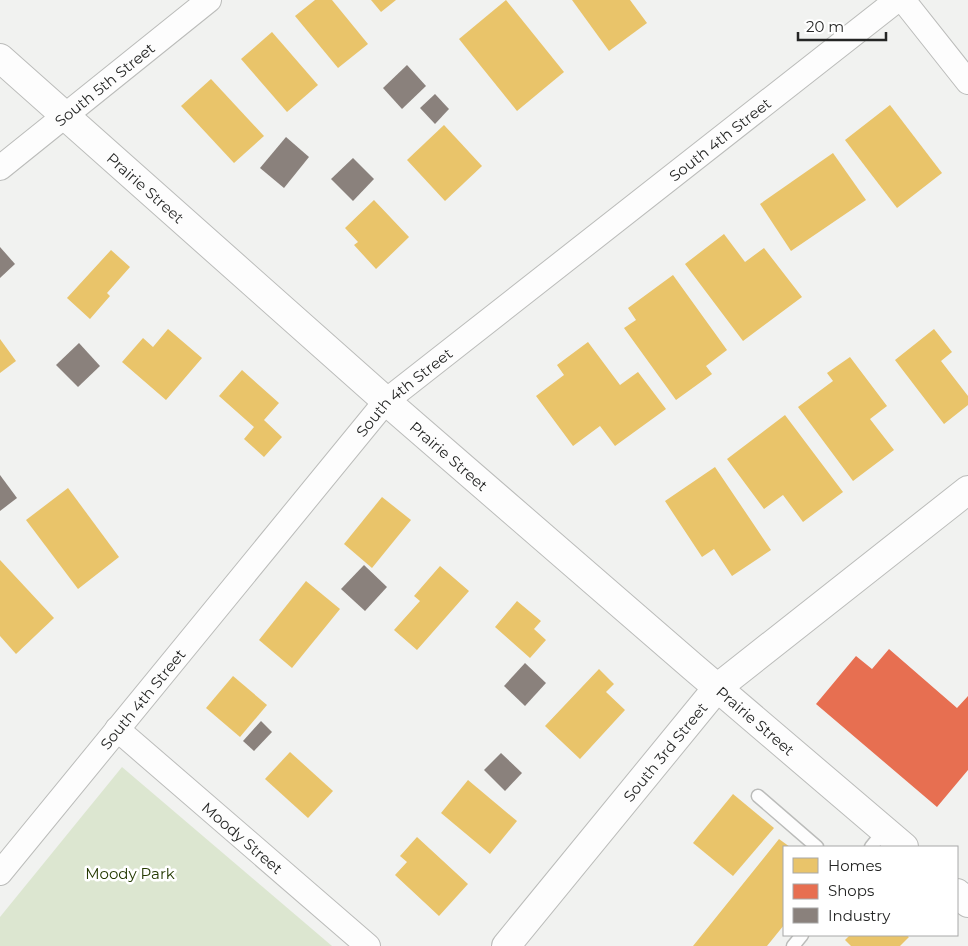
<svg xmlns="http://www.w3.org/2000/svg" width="968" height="946" font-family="Montserrat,sans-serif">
	<rect width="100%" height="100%" fill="#f1f2f0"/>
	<path fill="#dce6d0" d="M 122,767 L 332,946 L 0,946 L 0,917 Z"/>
	<g fill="#e9c46a">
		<path d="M 315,0 L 332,0 L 368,44 L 338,68 L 295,16 Z"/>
		<path d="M 371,0 L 396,0 L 381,12 Z"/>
		<path d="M 506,0 L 564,72 L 517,111 L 459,39 Z"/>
		<path d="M 572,0 L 630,0 L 647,23 L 609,51 Z"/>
		<path d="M 272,32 L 318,85 L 287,112 L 241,59 Z"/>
		<path d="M 211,79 L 264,136 L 234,163 L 181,106 Z"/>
		<path d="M 890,105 L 942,173 L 897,208 L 845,140 Z"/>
		<path d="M 444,125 L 482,166 L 445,201 L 407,160 Z"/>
		<path d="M 833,153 L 866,200 L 791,251 L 760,204 Z"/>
		<path d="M 374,200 L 409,237 L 376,269 L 354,245 L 358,242 L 345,228 Z"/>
		<path d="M 724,234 L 745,262 L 764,248 L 802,297 L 743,341 L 685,264 Z"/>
		<path d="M 111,250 L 130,267 L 107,293 L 110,296 L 90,319 L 67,298 Z"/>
		<path d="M 673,275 L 727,350 L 706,366 L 712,374 L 676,400 L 624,328 L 636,320 L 628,308 Z"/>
		<path d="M 168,329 L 202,358 L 166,400 L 122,362 L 143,338 L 153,347 Z"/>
		<path d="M 934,329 L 952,352 L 941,361 L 968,396 L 968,405 L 944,424 L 895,360 Z"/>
		<path d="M 0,339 L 16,361 L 0,373 Z"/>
		<path d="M 588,342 L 620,385 L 638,372 L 666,409 L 615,446 L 600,426 L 573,446 L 536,396 L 564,375 L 557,365 Z"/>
		<path d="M 850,357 L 887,406 L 870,419 L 894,450 L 853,481 L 798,407 L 833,381 L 827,373 Z"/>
		<path d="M 242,370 L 279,403 L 264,420 L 282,437 L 264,457 L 244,439 L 254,427 L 219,396 Z"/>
		<path d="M 785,415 L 843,492 L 803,522 L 783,495 L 764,509 L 727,459 Z"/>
		<path d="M 715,467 L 771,550 L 732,576 L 714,549 L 702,557 L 665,501 Z"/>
		<path d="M 68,488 L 119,557 L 78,589 L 26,520 Z"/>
		<path d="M 382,497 L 411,520 L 372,568 L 344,544 Z"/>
		<path d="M 0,560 L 54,618 L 16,654 L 0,636 Z"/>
		<path d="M 440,566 L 469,591 L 417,650 L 394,630 L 420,601 L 414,596 Z"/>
		<path d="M 306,581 L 340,609 L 292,668 L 259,640 Z"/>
		<path d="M 517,601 L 541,621 L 534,629 L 546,640 L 530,658 L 495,627 Z"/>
		<path d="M 599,669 L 614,684 L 606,692 L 625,710 L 580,759 L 545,726 Z"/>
		<path d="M 233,676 L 267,705 L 240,737 L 206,708 Z"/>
		<path d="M 290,752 L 333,791 L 308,818 L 265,779 Z"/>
		<path d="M 468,780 L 517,821 L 490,854 L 441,813 Z"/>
		<path d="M 733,794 L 774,828 L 733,876 L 693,843 Z"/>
		<path d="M 417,837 L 468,884 L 439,916 L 395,875 L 407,862 L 400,856 Z"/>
		<path d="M 779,839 L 790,847 L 784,847 L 784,925 L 767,946 L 693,946 Z"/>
		<path d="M 850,935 L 906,935 L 909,937 L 900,946 L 851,946 L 845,940 Z"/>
	</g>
	<path fill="#e76f51" d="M 889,649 L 957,708 L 968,696 L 968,770 L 937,807 L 816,704 L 856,656 L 872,669 Z"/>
	<g fill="#8a817c">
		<path d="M 407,65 L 426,86 L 402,109 L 383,88 Z"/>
		<path d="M 435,94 L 449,109 L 435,124 L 420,108 Z"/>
		<path d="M 286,137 L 309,157 L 284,188 L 260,168 Z"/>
		<path d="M 353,158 L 374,179 L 353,201 L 331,179 Z"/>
		<path d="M 0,247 L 15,264 L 0,278 Z"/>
		<path d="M 79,343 L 100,366 L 78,387 L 56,365 Z"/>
		<path d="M 0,475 L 17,498 L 0,511 Z"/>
		<path d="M 364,565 L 387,587 L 365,611 L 341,589 Z"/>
		<path d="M 525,663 L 546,683 L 525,706 L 504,686 Z"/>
		<path d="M 261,721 L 272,732 L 254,751 L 243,741 Z"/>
		<path d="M 501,753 L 522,773 L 505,791 L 484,770 Z"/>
	</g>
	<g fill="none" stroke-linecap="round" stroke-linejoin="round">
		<g stroke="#bbbcba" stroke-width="15">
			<g id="service">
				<path d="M 758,796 L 817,847"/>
				<path d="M 871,847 L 884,831"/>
				<path d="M 793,946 L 802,935"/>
			</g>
		</g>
		<g stroke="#bbbcba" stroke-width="26">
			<g id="minor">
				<path d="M 903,0 L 968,82"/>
				<path id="s1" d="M 0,168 L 209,0"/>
				<path id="s2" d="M 117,729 L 368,946"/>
				<path id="s3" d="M 0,873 L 386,401 L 897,0"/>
			</g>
		</g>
		<g stroke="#bbbcba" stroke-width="30">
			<g id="tertiary">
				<path id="s4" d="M 0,58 L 386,401 L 693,667 L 904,847"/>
				<path d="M 957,893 L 968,903"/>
				<path id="s5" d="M 506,946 L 717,688 L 968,490"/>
			</g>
		</g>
		<use href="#service" stroke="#fdfdfd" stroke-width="12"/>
		<use href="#minor" stroke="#fdfdfd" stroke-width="24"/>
		<use href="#tertiary" stroke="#fdfdfd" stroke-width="28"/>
	</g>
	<g text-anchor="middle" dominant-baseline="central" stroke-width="5" stroke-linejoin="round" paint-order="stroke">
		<g font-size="15" fill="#252625" stroke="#fff">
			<text stroke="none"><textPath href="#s1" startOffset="134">South 5th Street</textPath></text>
			<text stroke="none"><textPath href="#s3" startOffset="1034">South 4th Street</textPath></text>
			<text stroke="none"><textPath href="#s4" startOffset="195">Prairie Street</textPath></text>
			<text stroke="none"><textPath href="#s3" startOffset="629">South 4th Street</textPath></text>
			<text stroke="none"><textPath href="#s4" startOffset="600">Prairie Street</textPath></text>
			<text stroke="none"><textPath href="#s3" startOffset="225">South 4th Street</textPath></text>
			<text stroke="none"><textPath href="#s4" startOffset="1005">Prairie Street</textPath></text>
			<text stroke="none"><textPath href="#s5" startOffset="251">South 3rd Street</textPath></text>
			<text stroke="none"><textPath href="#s2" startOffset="166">Moody Street</textPath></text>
		</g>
		<g font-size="15" fill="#243900" stroke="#fff">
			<text x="130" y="873">Moody Park</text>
		</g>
	</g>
	<rect x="783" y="846" width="175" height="90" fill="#ffffff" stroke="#a8a8a8"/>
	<rect x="793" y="858" width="25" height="15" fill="#e9c46a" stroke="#a8a8a8"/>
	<text x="828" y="871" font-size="15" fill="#252625">Homes</text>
	<rect x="793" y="884" width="25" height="15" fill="#e76f51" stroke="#a8a8a8"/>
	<text x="828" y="896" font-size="15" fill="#252625">Shops</text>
	<rect x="793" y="908" width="25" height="15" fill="#8a817c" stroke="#a8a8a8"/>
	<text x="828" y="921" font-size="15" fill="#252625">Industry</text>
	<path d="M798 32v8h88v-8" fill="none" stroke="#252625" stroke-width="2.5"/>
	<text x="806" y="32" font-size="15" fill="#252625" stroke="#ffffff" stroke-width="4" paint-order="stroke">20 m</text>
</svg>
